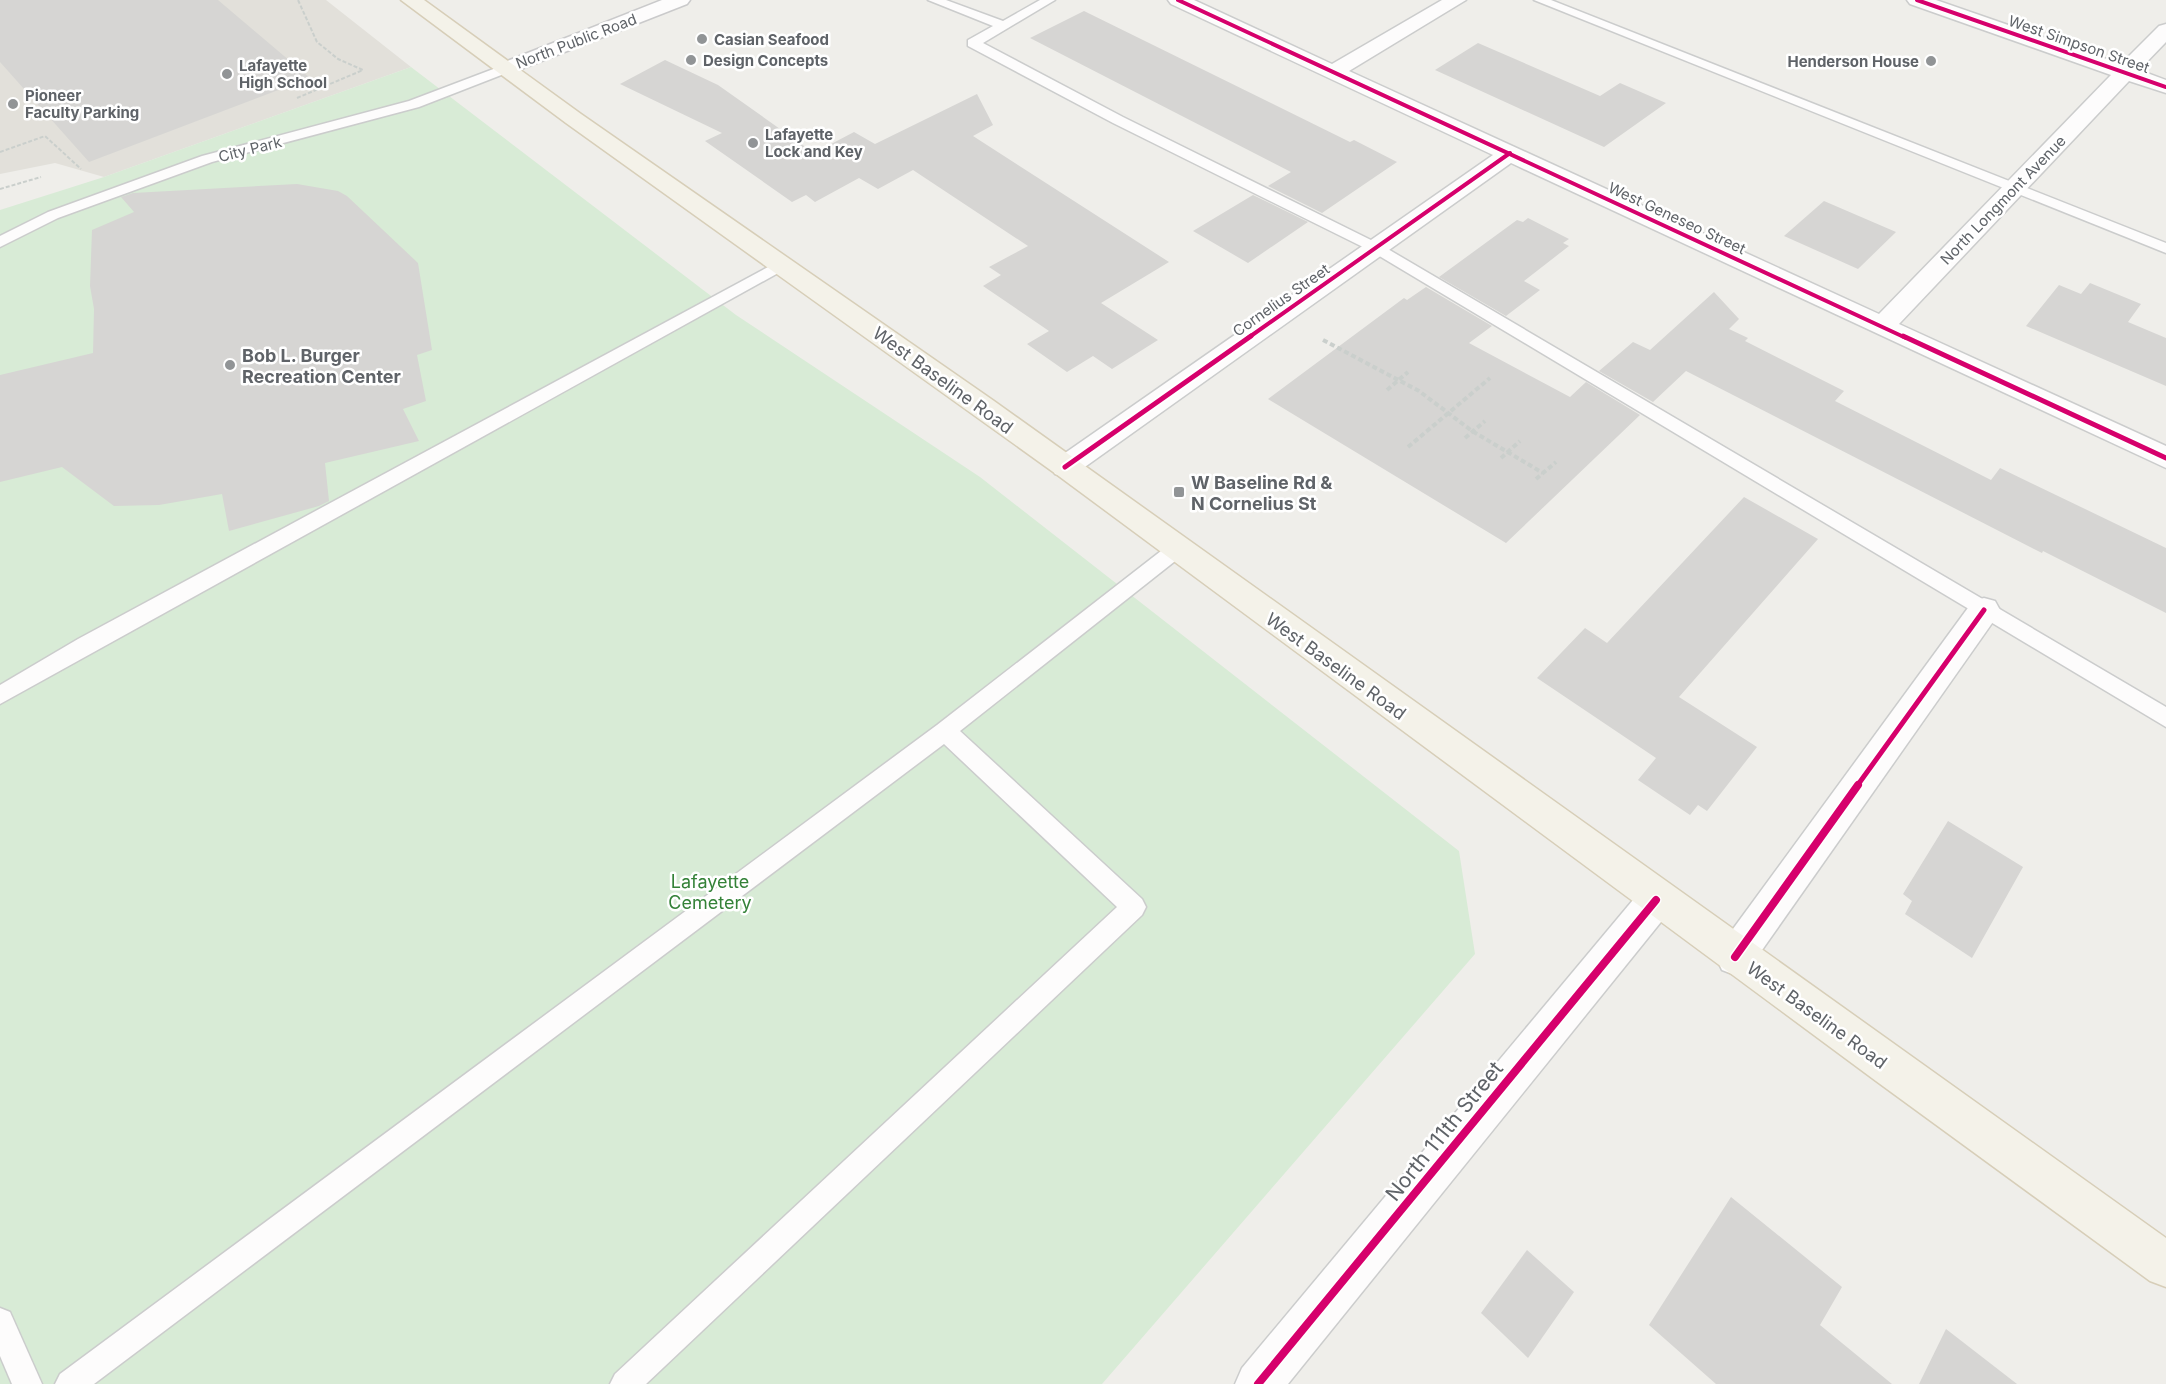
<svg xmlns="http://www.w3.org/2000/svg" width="2166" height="1384" font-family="Inter,sans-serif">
	<rect width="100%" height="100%" fill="#efeeea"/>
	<path fill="#e2e0da" d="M 0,0 L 326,0 L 411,67 L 104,177 L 55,163 L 0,174 Z"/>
	<path fill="#d8ebd6" d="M 411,67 L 736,315 L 980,477 L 1459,851 L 1475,954 L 1102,1384 L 0,1384 L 0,210 L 104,177 Z"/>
	<g fill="#d6d5d3">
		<path d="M 0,0 L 218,0 L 310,78 L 89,162 L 0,62 Z"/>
		<path d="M 1084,11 L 1350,142 L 1354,140 L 1397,162 L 1322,213 L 1268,186 L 1291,172 L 1030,38 Z"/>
		<path d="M 1478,43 L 1600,96 L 1620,83 L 1666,103 L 1604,147 L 1435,70 Z"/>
		<path d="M 665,60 L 718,85 L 814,153 L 854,132 L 875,144 L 977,94 L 993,125 L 973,136 L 1169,262 L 1101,303 L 1158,340 L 1112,369 L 1093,356 L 1067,372 L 1027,344 L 1049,331 L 983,286 L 1001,275 L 989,267 L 1028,246 L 913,170 L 878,189 L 859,178 L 815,202 L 806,195 L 792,202 L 705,141 L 722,133 L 620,84 Z"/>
		<path d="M 297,184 L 338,191 L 347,196 L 418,263 L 432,350 L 417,355 L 426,401 L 403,409 L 419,441 L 325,463 L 329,501 L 319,506 L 229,531 L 222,494 L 159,505 L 114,506 L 62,467 L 0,482 L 0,375 L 93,353 L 94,309 L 90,286 L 92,230 L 134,212 L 121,197 L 133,193 Z"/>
		<path d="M 1253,195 L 1308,222 L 1248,263 L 1193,231 Z"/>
		<path d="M 1824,201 L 1896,232 L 1858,269 L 1784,236 Z"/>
		<path d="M 1528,218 L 1569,239 L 1563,243 L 1569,246 L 1524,281 L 1540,290 L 1506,316 L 1439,277 L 1517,220 L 1523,222 Z"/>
		<path d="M 2090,283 L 2141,304 L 2128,322 L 2166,338 L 2166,386 L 2026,326 L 2059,285 L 2081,294 Z"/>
		<path d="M 1426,287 L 1492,326 L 1469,343 L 1570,397 L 1586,382 L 1640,415 L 1506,543 L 1268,399 L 1404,298 L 1407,300 Z"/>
		<path d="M 1714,292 L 1739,319 L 1729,329 L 1748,338 L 1745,341 L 1844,391 L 1835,401 L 1991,480 L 2000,468 L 2166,548 L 2166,613 L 2043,551 L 2042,553 L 1686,371 L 1653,402 L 1599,371 L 1633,342 L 1650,350 Z"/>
		<path d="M 1744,497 L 1818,539 L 1679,697 L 1757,747 L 1707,811 L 1698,805 L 1690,815 L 1638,780 L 1656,758 L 1537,678 L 1585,628 L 1607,643 Z"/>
		<path d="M 1948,821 L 2023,867 L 1972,958 L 1905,914 L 1912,901 L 1903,894 Z"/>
		<path d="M 1731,1197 L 1842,1287 L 1820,1325 L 1892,1384 L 1716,1384 L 1649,1325 Z"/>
		<path d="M 1527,1250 L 1574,1292 L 1528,1358 L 1481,1313 Z"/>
		<path d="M 1946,1329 L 2017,1384 L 1919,1384 Z"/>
	</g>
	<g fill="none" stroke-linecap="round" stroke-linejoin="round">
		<g stroke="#cbcccc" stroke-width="3">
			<g id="lane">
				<path d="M 928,0 L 946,0 L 1003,21 L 1040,0 L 1055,0 L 983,43 L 1123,117 L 1381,245 L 2166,707 L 2166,727 L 1371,251 L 1113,123 L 968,46 L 968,40 L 993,26 Z"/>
				<path d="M 1534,0 L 1551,0 L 2166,243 L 2166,253 Z"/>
				<path d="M 504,65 L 509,66 L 509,72 L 419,107 L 212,162 L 58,218 L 0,247 L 0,236 L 48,212 L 202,156 L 409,101 Z"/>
				<path d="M 783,259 L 789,261 L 791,264 L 789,267 L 0,704 L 0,685 L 78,639 Z"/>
				<path d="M 1177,542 L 1184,544 L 1187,549 L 1184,554 L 960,731 L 1142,899 L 1146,907 L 1142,915 L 646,1384 L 610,1384 L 615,1374 L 1117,907 L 944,744 L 94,1384 L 55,1384 L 60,1374 L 937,725 L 1170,544 Z"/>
				<path d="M 0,1308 L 10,1312 L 42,1384 L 12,1384 L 0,1356 Z"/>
			</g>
		</g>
		<g stroke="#cbcccc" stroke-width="3">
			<g id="street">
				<path d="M 1168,0 L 1194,0 L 1332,64 L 1442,0 L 1466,0 L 1349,71 L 1879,314 L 2111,75 L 1910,4 L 1907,0 L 1936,0 L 2121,64 L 2159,26 L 2166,24 L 2166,42 L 2139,70 L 2166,80 L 2166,93 L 2129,81 L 1899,324 L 2166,446 L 2166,468 L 1511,163 L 1075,474 L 1065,477 L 1055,474 L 1051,467 L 1055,460 L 1493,155 L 1171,4 Z"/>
				<path d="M 1984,598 L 1995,601 L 2000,610 L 1995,619 L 1748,970 L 1735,975 L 1722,970 L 1716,957 L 1722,944 L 1973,601 Z"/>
				<path d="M 1656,883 L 1669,888 L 1675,900 L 1669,912 L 1288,1384 L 1235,1384 L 1242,1368 L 1643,888 Z"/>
			</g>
		</g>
		<g stroke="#cacacb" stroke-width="3">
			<path id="secondary" d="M 662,0 L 690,0 L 687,4 L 511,73 L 497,73 L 494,69 L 497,65 Z"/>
		</g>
		<g stroke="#d7ceb8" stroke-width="3">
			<path id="primary" d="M 401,0 L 424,0 L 581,114 L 994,401 L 2166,1238 L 2166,1287 L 2150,1281 L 1876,1081 L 1056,474 L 566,123 Z"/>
		</g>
		<g stroke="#cacfcc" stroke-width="2" stroke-dasharray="4 2" stroke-linecap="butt">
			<path d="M 297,98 L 363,70 L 338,59 L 317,42 L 298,0"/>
			<path d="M 0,152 L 45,136 L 81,169"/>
			<path d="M 0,189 L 41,177"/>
		</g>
		<g stroke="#cacfcc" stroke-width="4" stroke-dasharray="5 3" stroke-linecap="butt">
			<path d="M 1323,340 L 1419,391 L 1472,431 L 1543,473"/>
			<path d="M 1387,390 L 1408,372"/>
			<path d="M 1465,438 L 1485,421"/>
			<path d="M 1408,447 L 1490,378"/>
			<path d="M 1501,458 L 1520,441"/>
			<path d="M 1536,479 L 1556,462"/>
		</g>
		<use href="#lane" fill="#fdfcfc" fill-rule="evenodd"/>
		<use href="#street" fill="#fdfcfc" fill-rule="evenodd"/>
		<use href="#secondary" fill="#fdfcfc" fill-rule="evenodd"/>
		<use href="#primary" fill="#f4f2e9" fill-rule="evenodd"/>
		<g stroke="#fff" stroke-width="6">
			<g id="cycleway-far2">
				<path d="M 1178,0 L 1906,338"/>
				<path d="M 1917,0 L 2166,87"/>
				<path d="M 1248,338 L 1510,153"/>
			</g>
		</g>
		<g stroke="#fff" stroke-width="9">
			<g id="cycleway-far1">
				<path d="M 1903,336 L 2166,458"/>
				<path d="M 1065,467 L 1251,336"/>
				<path d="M 1857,786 L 1984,610"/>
			</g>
		</g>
		<g stroke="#fff" stroke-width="11">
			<g id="cycleway">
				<path d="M 1735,957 L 1858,785"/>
				<path d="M 1258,1384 L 1656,900"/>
			</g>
		</g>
		<use href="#cycleway-far2" stroke="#d6006c" stroke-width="4"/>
		<use href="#cycleway-far1" stroke="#d6006c" stroke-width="5"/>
		<use href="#cycleway" stroke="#d6006c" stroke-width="8"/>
	</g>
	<g fill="#919496" stroke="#fff" stroke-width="2">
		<circle cx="702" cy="39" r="6"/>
		<circle cx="691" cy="60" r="6"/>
		<circle cx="1931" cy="61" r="6"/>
		<circle cx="227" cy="74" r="6"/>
		<circle cx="13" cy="104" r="6"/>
		<circle cx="753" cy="143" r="6"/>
		<circle cx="230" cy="365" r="6"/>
		<rect x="1173" y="486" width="12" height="12" rx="3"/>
	</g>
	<g text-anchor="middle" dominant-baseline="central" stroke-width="5" stroke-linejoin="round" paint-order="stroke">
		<g font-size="15" font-weight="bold" fill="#5f6368" stroke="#fff" text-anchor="start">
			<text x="714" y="39">Casian Seafood</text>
			<text x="703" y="60">Design Concepts</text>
			<text x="1919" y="61" text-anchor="end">Henderson House</text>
			<text x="239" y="65">Lafayette<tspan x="239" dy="17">High School</tspan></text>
			<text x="25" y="95">Pioneer<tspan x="25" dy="17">Faculty Parking</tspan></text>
			<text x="765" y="134">Lafayette<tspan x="765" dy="17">Lock and Key</tspan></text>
		</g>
		<g font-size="15" fill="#5f6368" stroke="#fff">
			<text transform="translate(576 41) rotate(-21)">North Public Road</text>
			<text transform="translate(2079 44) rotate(19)">West Simpson Street</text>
			<text transform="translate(250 149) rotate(-14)">City Park</text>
			<text transform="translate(2003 200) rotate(-46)">North Longmont Avenue</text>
			<text transform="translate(1677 218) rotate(25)">West Geneseo Street</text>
			<text transform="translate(1281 300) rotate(-35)">Cornelius Street</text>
		</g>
		<g font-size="18" font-weight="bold" fill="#5f6368" stroke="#fff" text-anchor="start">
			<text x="242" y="355">Bob L. Burger<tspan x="242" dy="21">Recreation Center</tspan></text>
			<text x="1191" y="482">W Baseline Rd &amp;<tspan x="1191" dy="21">N Cornelius St</tspan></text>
		</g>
		<g font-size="18" fill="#5f6368" stroke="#fff">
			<text transform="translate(943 380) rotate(36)">West Baseline Road</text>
			<text transform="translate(1336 666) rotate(36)">West Baseline Road</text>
			<text transform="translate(1817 1015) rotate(36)">West Baseline Road</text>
		</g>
		<g font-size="18" fill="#348238" stroke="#fff">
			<text x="710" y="881">Lafayette<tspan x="710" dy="21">Cemetery</tspan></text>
		</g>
		<g font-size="21" fill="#5f6368" stroke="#fff">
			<text transform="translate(1444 1131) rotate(-51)">North 111th Street</text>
		</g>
	</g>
</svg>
